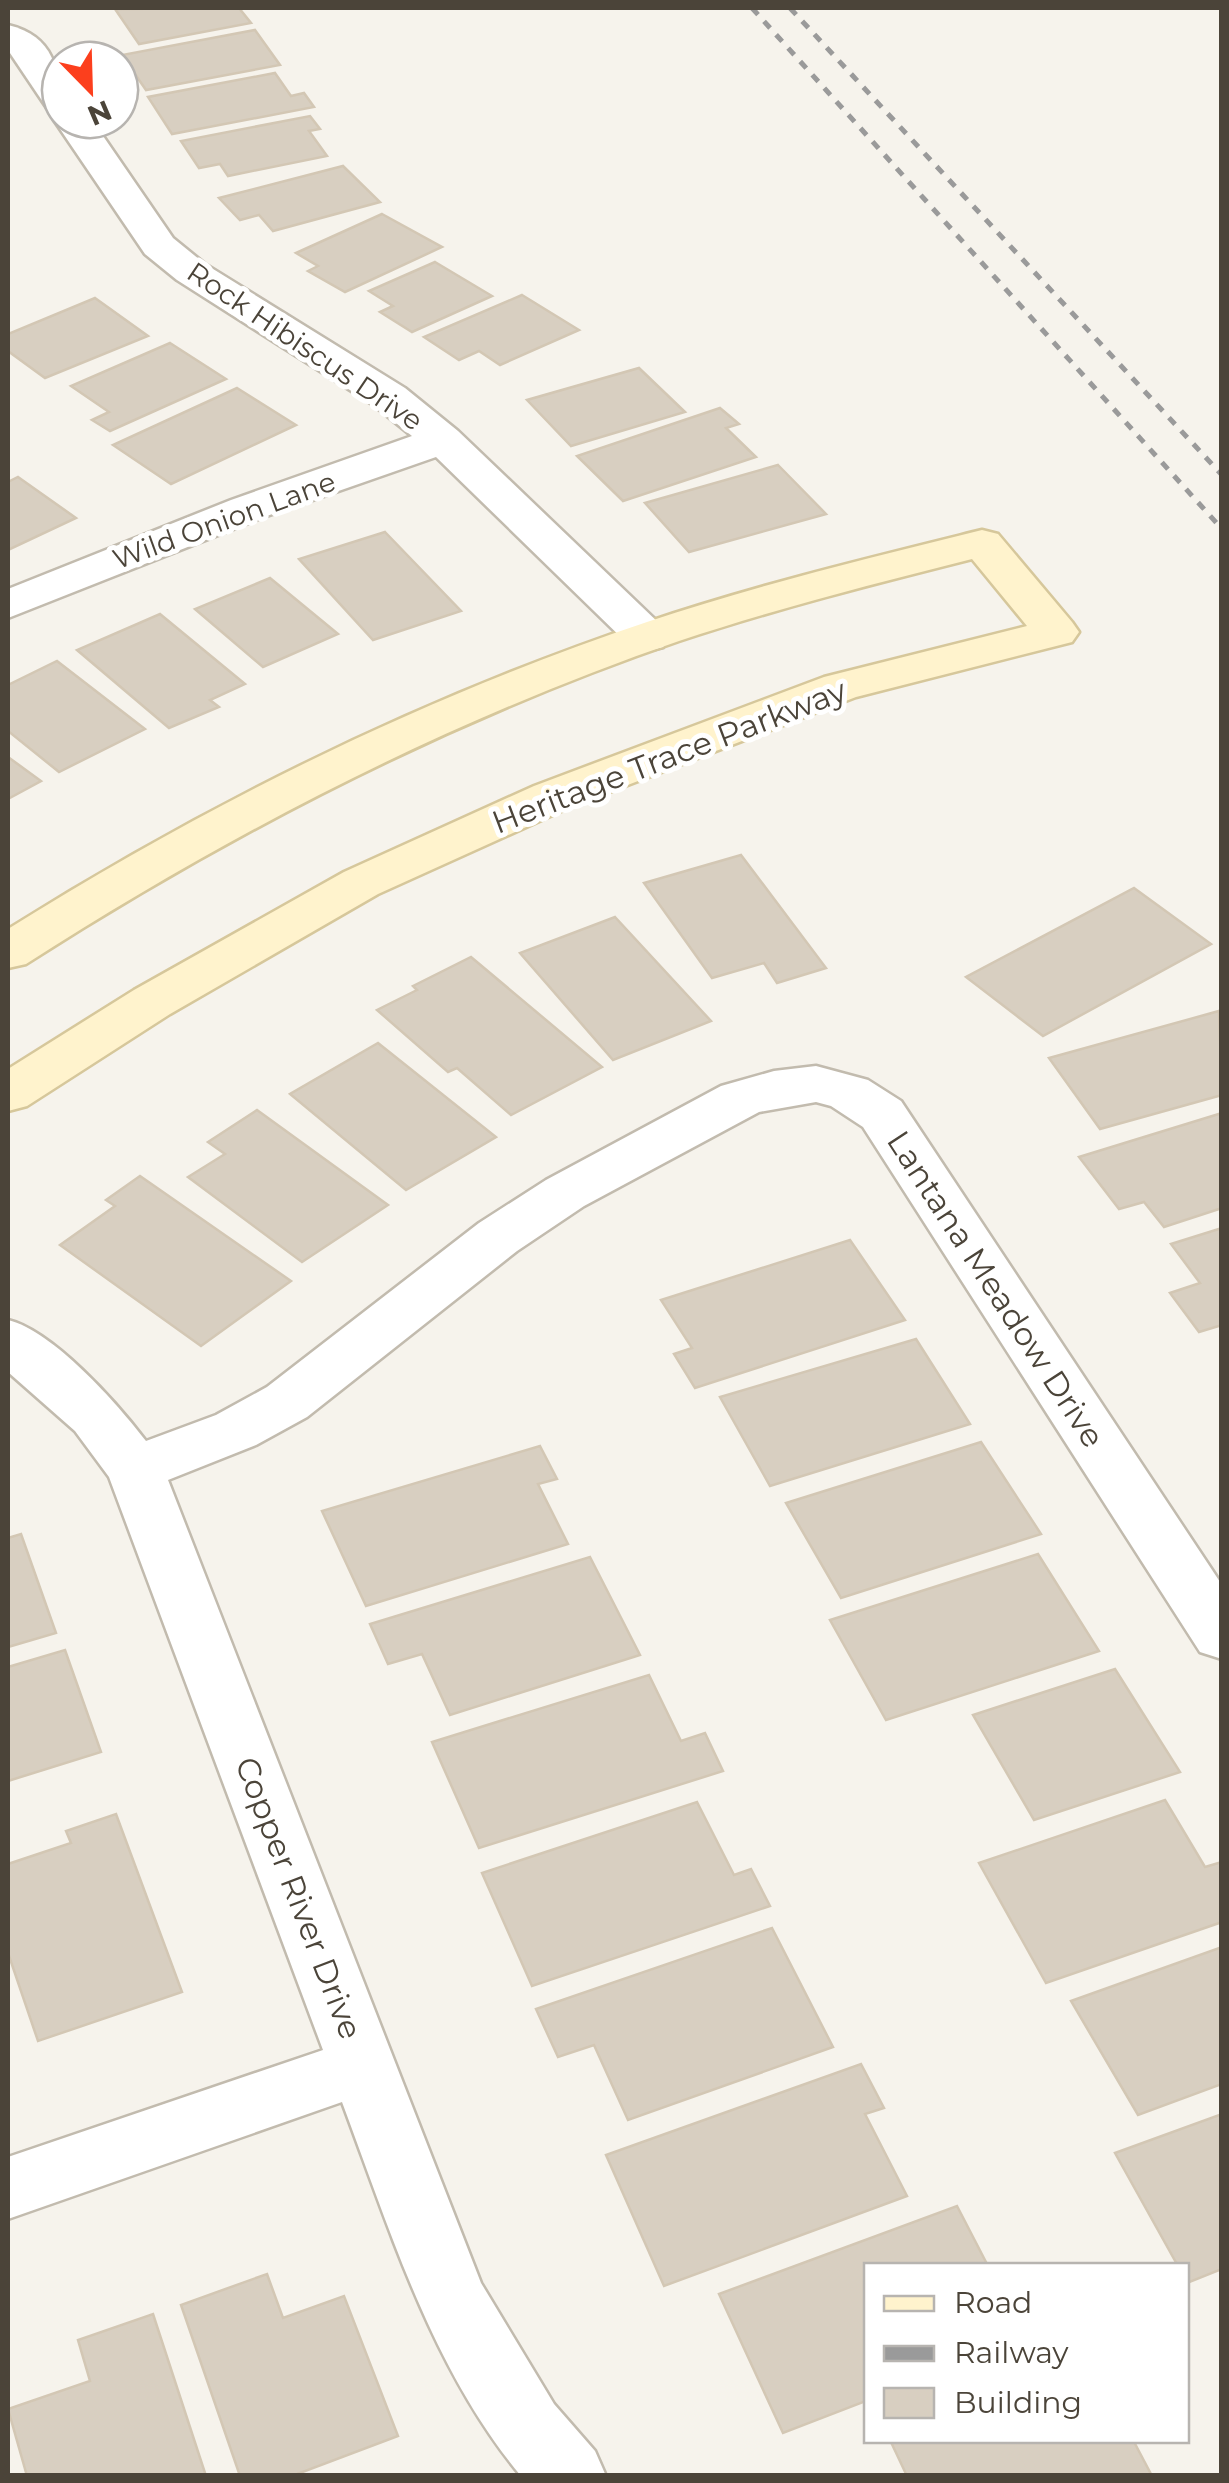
<svg xmlns="http://www.w3.org/2000/svg" width="1229" height="2483" font-family="Montserrat,sans-serif">
	<rect width="100%" height="100%" fill="#f6f3ec"/>
	<g fill="#d8cfc1" stroke="#d3c7b4" stroke-width="2.5">
		<path d="M 239,8 L 251,23 L 139,44 L 115,9 Z"/>
		<path d="M 255,30 L 280,65 L 146,90 L 122,55 Z"/>
		<path d="M 275,73 L 291,96 L 304,93 L 314,107 L 172,134 L 148,97 Z"/>
		<path d="M 310,116 L 320,129 L 309,131 L 327,156 L 228,176 L 220,164 L 199,168 L 181,141 Z"/>
		<path d="M 343,166 L 380,202 L 273,231 L 259,215 L 240,220 L 219,198 Z"/>
		<path d="M 382,214 L 442,247 L 345,292 L 308,271 L 318,266 L 296,253 Z"/>
		<path d="M 435,262 L 492,296 L 412,332 L 380,312 L 393,306 L 369,291 Z"/>
		<path d="M 522,295 L 579,330 L 500,365 L 479,351 L 459,360 L 424,337 Z"/>
		<path d="M 95,298 L 148,336 L 45,378 L 8,351 L 8,334 Z"/>
		<path d="M 170,343 L 226,379 L 110,431 L 92,420 L 109,412 L 71,386 Z"/>
		<path d="M 639,368 L 685,412 L 571,446 L 527,400 Z"/>
		<path d="M 237,388 L 296,425 L 171,484 L 113,445 Z"/>
		<path d="M 720,408 L 739,424 L 726,428 L 756,457 L 623,501 L 577,456 Z"/>
		<path d="M 778,465 L 826,514 L 689,552 L 645,503 Z"/>
		<path d="M 18,477 L 76,518 L 8,550 L 8,482 Z"/>
		<path d="M 385,532 L 461,611 L 373,640 L 299,559 Z"/>
		<path d="M 270,578 L 338,634 L 263,667 L 195,609 Z"/>
		<path d="M 160,614 L 245,684 L 210,700 L 219,707 L 169,728 L 77,650 Z"/>
		<path d="M 57,661 L 145,729 L 59,772 L 8,731 L 8,685 Z"/>
		<path d="M 8,757 L 41,781 L 8,799 Z"/>
		<path d="M 741,855 L 826,968 L 777,983 L 764,963 L 712,978 L 644,883 Z"/>
		<path d="M 1134,888 L 1211,944 L 1043,1036 L 966,977 Z"/>
		<path d="M 615,917 L 711,1021 L 613,1060 L 520,953 Z"/>
		<path d="M 471,957 L 602,1067 L 511,1115 L 457,1068 L 448,1072 L 377,1010 L 417,990 L 413,986 Z"/>
		<path d="M 1219,1011 L 1222,1095 L 1100,1129 L 1049,1058 Z"/>
		<path d="M 378,1043 L 496,1137 L 406,1190 L 290,1094 Z"/>
		<path d="M 257,1110 L 388,1205 L 302,1262 L 188,1177 L 225,1154 L 208,1142 Z"/>
		<path d="M 1222,1113 L 1222,1208 L 1164,1227 L 1144,1202 L 1119,1209 L 1079,1157 Z"/>
		<path d="M 140,1176 L 291,1281 L 201,1346 L 60,1245 L 115,1206 L 106,1200 Z"/>
		<path d="M 1222,1228 L 1222,1325 L 1199,1332 L 1170,1293 L 1200,1283 L 1171,1244 Z"/>
		<path d="M 850,1240 L 905,1320 L 695,1388 L 674,1354 L 692,1348 L 661,1300 Z"/>
		<path d="M 916,1339 L 970,1424 L 770,1486 L 720,1397 Z"/>
		<path d="M 981,1442 L 1041,1534 L 841,1598 L 786,1503 Z"/>
		<path d="M 540,1446 L 557,1479 L 538,1484 L 568,1544 L 366,1606 L 322,1511 Z"/>
		<path d="M 21,1534 L 56,1633 L 8,1647 L 8,1538 Z"/>
		<path d="M 1038,1554 L 1099,1651 L 886,1720 L 830,1620 Z"/>
		<path d="M 590,1557 L 640,1655 L 450,1715 L 422,1654 L 388,1664 L 370,1624 Z"/>
		<path d="M 65,1650 L 101,1752 L 8,1781 L 8,1667 Z"/>
		<path d="M 1115,1669 L 1180,1772 L 1034,1820 L 973,1715 Z"/>
		<path d="M 649,1675 L 681,1741 L 705,1733 L 723,1771 L 479,1848 L 432,1742 Z"/>
		<path d="M 1165,1800 L 1205,1867 L 1222,1862 L 1222,1922 L 1046,1983 L 979,1863 Z"/>
		<path d="M 697,1802 L 734,1875 L 751,1869 L 770,1906 L 532,1986 L 482,1873 Z"/>
		<path d="M 116,1814 L 182,1992 L 38,2041 L 8,1953 L 8,1864 L 71,1843 L 66,1831 Z"/>
		<path d="M 772,1928 L 833,2047 L 628,2120 L 594,2045 L 558,2057 L 536,2009 Z"/>
		<path d="M 1222,1947 L 1222,2084 L 1138,2115 L 1071,2001 Z"/>
		<path d="M 861,2064 L 884,2108 L 865,2114 L 907,2196 L 664,2286 L 606,2155 Z"/>
		<path d="M 1222,2114 L 1222,2269 L 1187,2283 L 1186,2266 L 1178,2266 L 1115,2153 Z"/>
		<path d="M 957,2206 L 988,2266 L 866,2266 L 866,2401 L 783,2433 L 719,2294 Z"/>
		<path d="M 267,2274 L 283,2318 L 344,2296 L 398,2436 L 292,2476 L 240,2476 L 181,2305 Z"/>
		<path d="M 153,2314 L 206,2476 L 27,2476 L 8,2409 L 90,2381 L 78,2340 Z"/>
		<path d="M 890,2440 L 1133,2440 L 1152,2476 L 907,2476 Z"/>
	</g>
	<g fill="none" stroke-linecap="round" stroke-linejoin="round">
		<g stroke="#c2bbae" stroke-width="5">
			<g id="street">
				<path d="M 8,25 C 54,36 60,70 60,111 L 47,108 L 8,50 Z"/>
				<path d="M 60,112 L 60,120 L 92,120 L 173,238 L 205,264 L 405,388 L 458,431 L 663,627 L 670,637 L 663,647 L 647,651 L 631,647 L 436,457 L 261,518 L 8,618 L 8,589 L 231,500 L 412,436 L 375,406 L 177,280 L 145,254 L 54,120 Z"/>
				<path d="M 816,1066 L 868,1080 L 901,1101 L 1222,1585 L 1222,1659 L 1200,1652 L 863,1127 L 831,1106 L 816,1102 L 759,1112 L 584,1206 L 517,1251 L 307,1417 L 256,1445 L 168,1480 L 481,2283 L 554,2404 L 595,2451 L 606,2476 L 521,2476 C 432,2369 390,2230 342,2102 L 8,2219 L 8,2157 L 323,2050 L 109,1477 L 75,1431 L 8,1372 L 8,1320 C 53,1331 117,1403 146,1441 L 216,1415 L 267,1387 L 479,1223 L 546,1180 L 721,1086 L 774,1071 Z"/>
			</g>
		</g>
		<g stroke="#d6c79b" stroke-width="5">
			<path id="secondary" d="M 982,530 L 998,534 L 1072,622 L 1079,632 L 1072,642 L 856,697 L 568,808 L 378,894 L 170,1014 L 27,1106 L 8,1111 L 8,1069 L 134,990 L 344,872 L 534,786 L 824,677 L 1027,626 L 972,559 C 873,584 775,609 679,641 C 447,721 232,832 26,964 L 8,968 L 8,929 C 209,803 421,698 647,622 C 757,585 869,558 982,530 Z"/>
		</g>
		<use href="#street" fill="#fff" fill-rule="evenodd"/>
		<use href="#secondary" fill="#fff3cd" fill-rule="evenodd"/>
		<g stroke="#9a9a9a" stroke-width="5" stroke-dasharray="9 9" stroke-linecap="butt">
			<path d="M 752,8 L 1222,529"/>
			<path d="M 790,8 L 1222,475"/>
		</g>
	</g>
	<g text-anchor="middle" dominant-baseline="central" stroke-width="10" stroke-linejoin="round" paint-order="stroke">
		<g font-size="28" fill="#4b4439" stroke="#fff">
			<text transform="translate(305 346) rotate(34)">Rock Hibiscus Drive</text>
			<text transform="translate(224 520) rotate(-20)">Wild Onion Lane</text>
		</g>
		<g font-size="32" fill="#4b4439" stroke="#fff">
			<text transform="translate(669 756) rotate(-21)">Heritage Trace Parkway</text>
			<text transform="translate(996 1289) rotate(57)">Lantana Meadow Drive</text>
			<text transform="translate(299 1898) rotate(69)">Copper River Drive</text>
		</g>
	</g>
	<rect width="1229" height="2483" fill="none" stroke="#4b4439" stroke-width="20"/>
	<rect x="864" y="2263" width="325" height="180" fill="#ffffff" stroke="#b7b4b0" stroke-width="2.5"/>
	<rect x="884" y="2296" width="50" height="15" fill="#fff3cd" stroke="#b7b4b0" stroke-width="2.5"/>
	<text x="954" y="2313" font-size="30" fill="#4b4439">Road</text>
	<rect x="884" y="2346" width="50" height="15" fill="#9a9a9a" stroke="#b7b4b0" stroke-width="2.5"/>
	<text x="954" y="2363" font-size="30" fill="#4b4439">Railway</text>
	<rect x="884" y="2388" width="50" height="30" fill="#d8cfc1" stroke="#b7b4b0" stroke-width="2.5"/>
	<text x="954" y="2413" font-size="30" fill="#4b4439">Building</text>
	<g transform="translate(90 90) rotate(157)"><circle r="48" fill="#ffffff" stroke="#b7b4b0" stroke-width="2.5"/>
	<path d="M0-8L18 38L0 25L-18 38Z" fill="#fc3f1d"/>
	<text y="-15" font-size="28" font-weight="bold" text-anchor="middle" fill="#4b4439">N</text>
	</g>
</svg>
